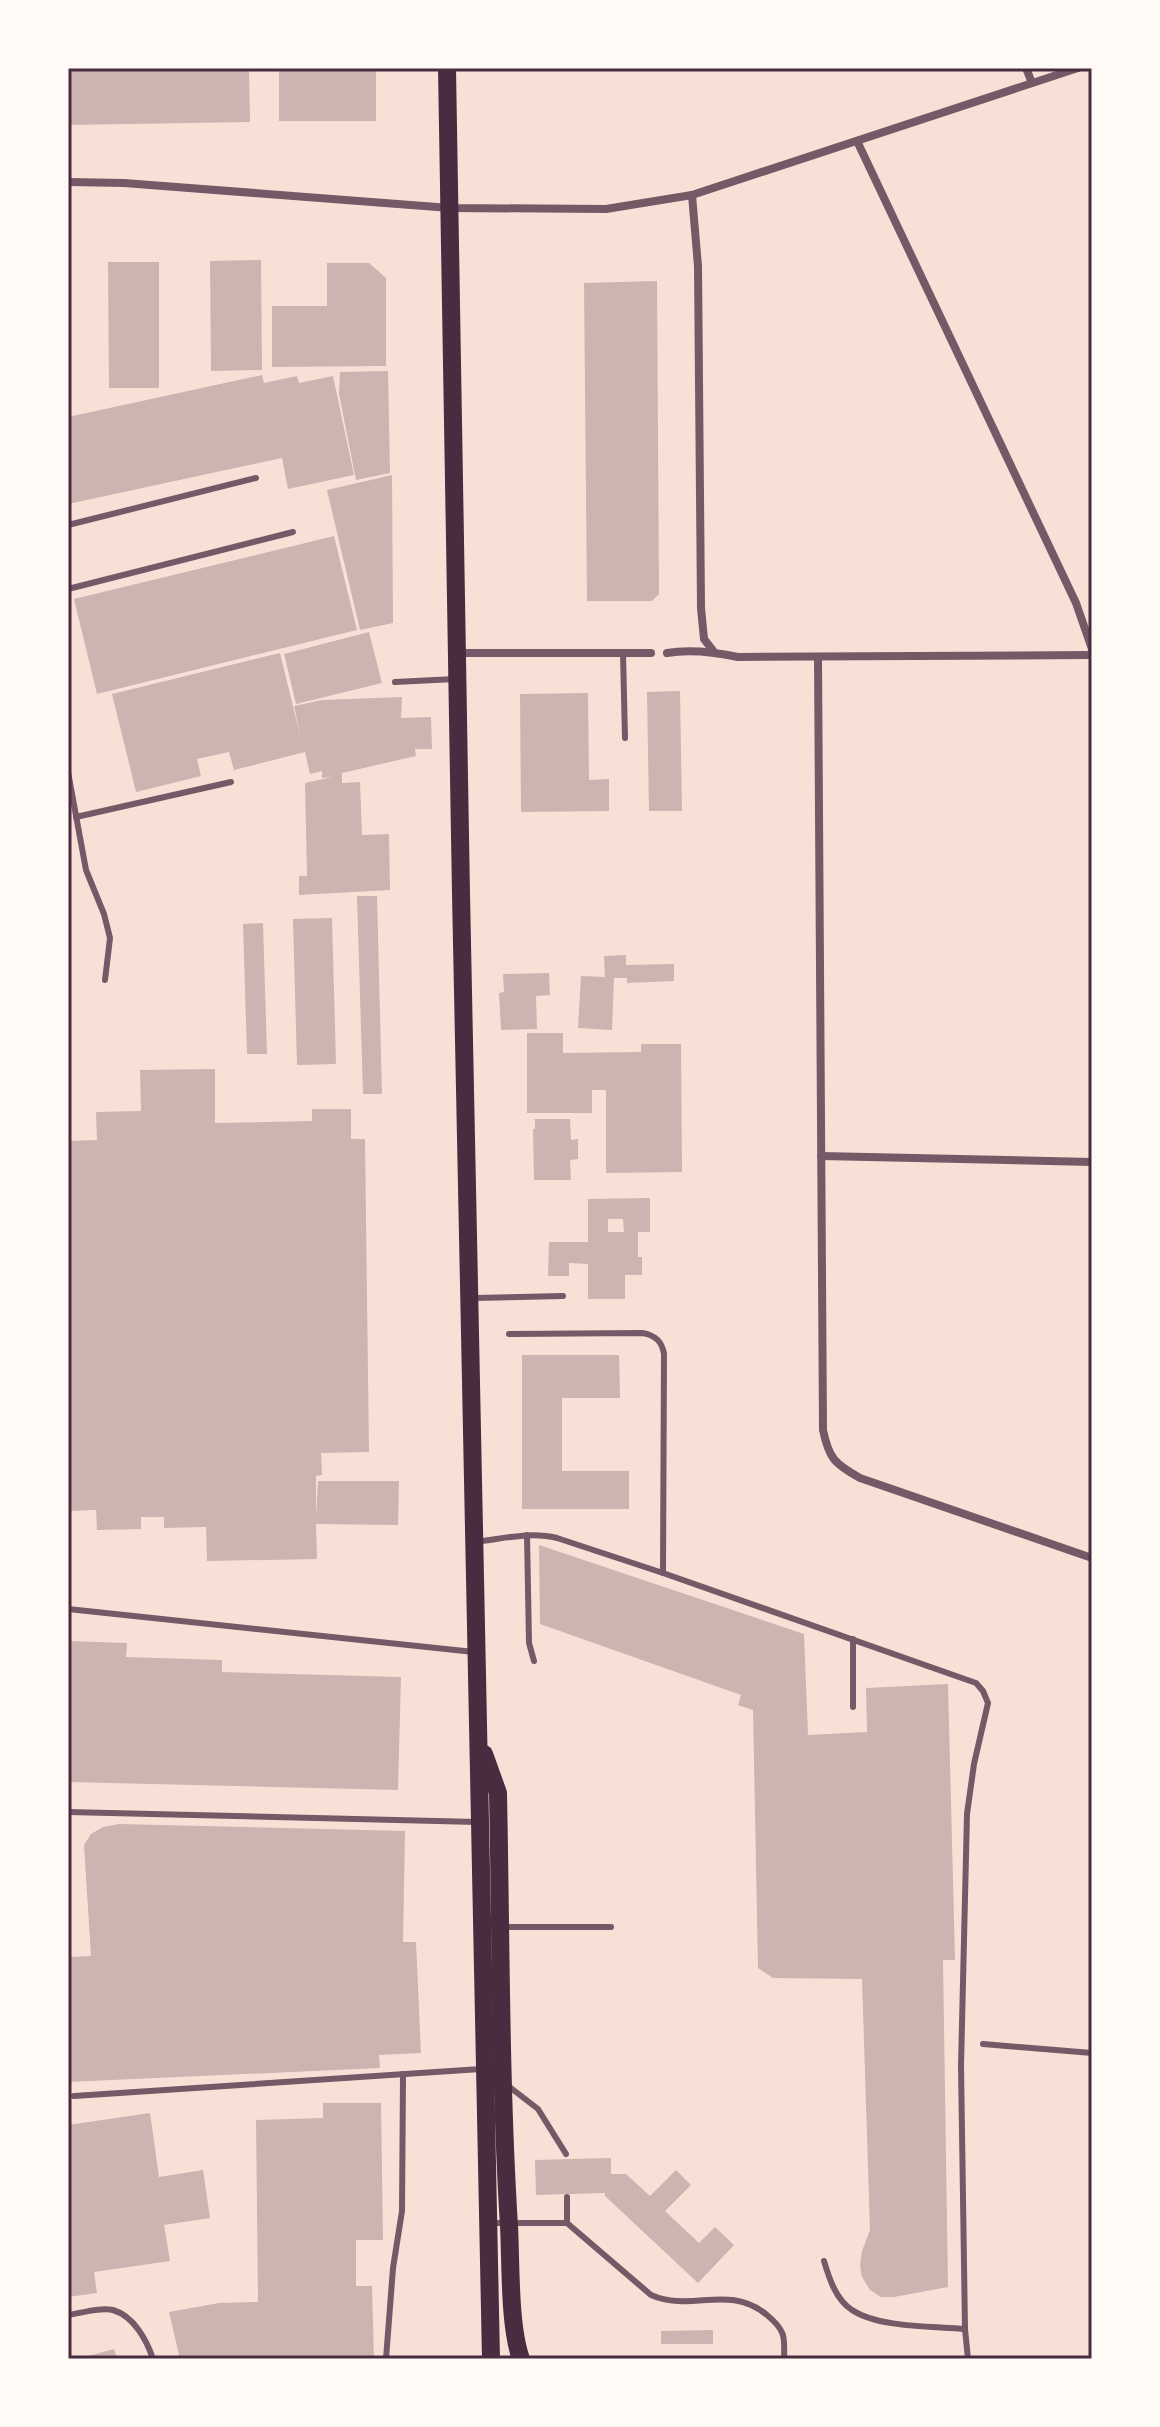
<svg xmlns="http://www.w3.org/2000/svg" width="1160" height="2427" font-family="'Libre Baskerville',serif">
	<rect width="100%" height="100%" fill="#f7e1d7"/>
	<g fill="#ccb4b1" fill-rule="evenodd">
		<path d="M 68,68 L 249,68 L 250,122 L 68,125 Z"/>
		<rect x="279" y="68" width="97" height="53"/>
		<path d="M 261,260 L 262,370 L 211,371 L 210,261 Z"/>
		<path d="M 108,262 L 159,262 L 159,388 L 109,388 Z"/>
		<path d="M 327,263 L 369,263 L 386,278 L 386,366 L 272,367 L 272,306 L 327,306 Z"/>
		<path d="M 657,281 L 659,594 L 652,601 L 587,601 L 584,283 Z"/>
		<path d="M 388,371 L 390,473 L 356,480 L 339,394 L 340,372 Z"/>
		<path d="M 262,375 L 264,383 L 297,376 L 299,383 L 333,376 L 354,475 L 288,489 L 282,458 L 68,504 L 68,417 Z"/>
		<path d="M 392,475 L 393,623 L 360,630 L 327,490 Z"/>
		<path d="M 334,536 L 357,630 L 97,694 L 74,599 Z"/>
		<path d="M 369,632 L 382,683 L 296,704 L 284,654 Z"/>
		<path d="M 280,653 L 302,743 L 294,706 L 322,700 L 402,697 L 401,718 L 431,717 L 432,749 L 415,749 L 416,756 L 342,773 L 342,783 L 360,782 L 362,835 L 389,834 L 390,890 L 299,895 L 299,876 L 307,876 L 305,783 L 332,777 L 322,778 L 322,771 L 310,774 L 305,752 L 234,770 L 229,752 L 197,759 L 201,776 L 136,792 L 112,694 Z"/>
		<path d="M 680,691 L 682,811 L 649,811 L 647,692 Z"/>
		<path d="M 588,693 L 589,780 L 609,779 L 609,811 L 521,812 L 520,694 Z"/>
		<path d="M 357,896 L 377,896 L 382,1094 L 363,1094 Z"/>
		<path d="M 332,918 L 336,1064 L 297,1065 L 293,919 Z"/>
		<path d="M 263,923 L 267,1054 L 247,1054 L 243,924 Z"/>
		<path d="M 626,955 L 626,965 L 674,964 L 674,981 L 627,983 L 627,978 L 614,978 L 612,1030 L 578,1028 L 581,976 L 605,977 L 604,956 Z"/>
		<path d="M 549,973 L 550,995 L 536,996 L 537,1029 L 501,1030 L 499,993 L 504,992 L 503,974 Z"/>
		<path d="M 527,1033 L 563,1033 L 563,1053 L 641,1052 L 641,1044 L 681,1044 L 682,1172 L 606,1173 L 606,1090 L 592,1090 L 592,1113 L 527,1113 Z"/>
		<path d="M 215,1069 L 215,1123 L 312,1121 L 312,1109 L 351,1109 L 351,1139 L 365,1139 L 369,1452 L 321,1453 L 322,1475 L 316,1476 L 316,1517 L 318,1481 L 399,1481 L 398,1525 L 316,1524 L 317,1559 L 207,1561 L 206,1527 L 164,1528 L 164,1517 L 141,1517 L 141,1529 L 97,1530 L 96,1510 L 68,1511 L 68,1141 L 97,1140 L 96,1112 L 141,1111 L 140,1070 Z"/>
		<path d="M 535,1119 L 570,1119 L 571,1140 L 578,1139 L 578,1159 L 570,1160 L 571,1180 L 534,1180 L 533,1129 L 535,1129 Z"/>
		<path d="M 650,1198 L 650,1232 L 638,1232 L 638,1257 L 642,1257 L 642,1275 L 625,1275 L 625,1299 L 588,1299 L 588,1264 L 569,1263 L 569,1276 L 548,1276 L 549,1242 L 588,1242 L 588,1199 ZM 608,1219 L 623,1219 L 624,1232 L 608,1232 Z"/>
		<path d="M 522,1355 L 619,1355 L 620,1398 L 562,1398 L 562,1471 L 629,1471 L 629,1509 L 522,1509 Z"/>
		<path d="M 539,1545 L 804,1634 L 808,1735 L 867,1732 L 866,1688 L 948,1684 L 955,1960 L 943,1960 L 948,2287 L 894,2297 L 881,2297 L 870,2290 L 862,2277 L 860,2266 L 862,2251 L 870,2230 L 862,1979 L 773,1978 L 758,1968 L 753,1710 L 738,1705 L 741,1695 L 540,1624 Z"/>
		<path d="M 68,1641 L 127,1643 L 126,1657 L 222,1660 L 222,1672 L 401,1677 L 398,1790 L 68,1782 Z"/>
		<path d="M 119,1824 L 405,1831 L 403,1942 L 416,1942 L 421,2053 L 379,2055 L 380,2068 L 68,2082 L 68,1957 L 91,1956 L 84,1845 L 91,1834 L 103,1827 Z"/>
		<path d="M 323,2103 L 381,2103 L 383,2240 L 356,2240 L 356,2286 L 372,2286 L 374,2359 L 180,2359 L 169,2312 L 219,2303 L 258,2302 L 256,2120 L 323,2118 Z"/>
		<path d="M 150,2113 L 159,2177 L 203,2170 L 210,2218 L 164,2225 L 170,2261 L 94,2272 L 97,2293 L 68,2297 L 68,2125 Z"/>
		<path d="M 611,2158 L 611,2174 L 626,2174 L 650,2196 L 676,2170 L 691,2185 L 665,2211 L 699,2243 L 715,2227 L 734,2245 L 698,2283 L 605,2196 L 605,2193 L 536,2195 L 535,2160 Z"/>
		<path d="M 713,2330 L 713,2344 L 661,2344 L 661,2331 Z"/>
		<path d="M 114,2349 L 117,2359 L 81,2359 L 81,2358 Z"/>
	</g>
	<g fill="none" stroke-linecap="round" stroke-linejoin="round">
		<g stroke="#755966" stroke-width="6">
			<path d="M 68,525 L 256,478"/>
			<path d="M 68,589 L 293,532"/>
			<path d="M 623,653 L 625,738"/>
			<path d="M 395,682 L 455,679"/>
			<path d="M 68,772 L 86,870 L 104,914 L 110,938 L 105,980"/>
			<path d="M 76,817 L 231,782"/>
			<path d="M 474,1298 L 563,1296"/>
			<path d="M 509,1334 L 642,1333 C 655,1335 662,1341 664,1354 L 663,1573"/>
			<path d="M 527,1535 L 529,1643 L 534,1661"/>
			<path d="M 475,1542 C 503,1539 530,1531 557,1538 L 663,1573 L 976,1683 L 983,1691 L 988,1703 L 974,1764 L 967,1814 L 961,2066 L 965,2329 L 968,2359"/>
			<path d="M 68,1609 L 474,1652"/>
			<path d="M 853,1707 L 853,1639"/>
			<path d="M 68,1812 L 477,1822"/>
			<path d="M 502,1927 L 611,1927"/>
			<path d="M 983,2044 L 1092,2053"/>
			<path d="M 507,2085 L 538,2109 L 566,2154"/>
			<path d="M 74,2096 L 481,2069"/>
			<path d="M 567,2197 L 567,2223 L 651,2295 C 692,2313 728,2283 767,2315 C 785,2330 785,2336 784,2359"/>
			<path d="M 491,2223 L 567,2223"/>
			<path d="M 824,2261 C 829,2278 836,2300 852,2310 C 879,2328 933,2326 965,2329"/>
			<path d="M 68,2315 C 82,2313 100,2307 113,2310 C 134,2316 147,2341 153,2359"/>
			<path d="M 386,2359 L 393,2268 L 402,2211 L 403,2074"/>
		</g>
		<g stroke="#755966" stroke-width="8">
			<path d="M 1026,68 L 1032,83"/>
			<path d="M 857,141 L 1076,603 L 1092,649"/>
			<path d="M 68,182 L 124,183 L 450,208 L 606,209 L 692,195 L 1078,68"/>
			<path d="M 692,195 L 698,266 L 701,608 L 704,639 L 714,652"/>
			<path d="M 458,653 L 651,653"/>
			<path d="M 667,653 C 691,649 714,652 738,657 L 1092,655"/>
			<path d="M 818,657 L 823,1430 C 829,1459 835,1464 860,1478 L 1092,1558"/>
			<path d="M 821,1156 L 1092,1162"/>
		</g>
		<g stroke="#4a2c40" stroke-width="18">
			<path d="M 447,68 L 461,894 L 491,2359"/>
			<path d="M 484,1754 L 498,1793 C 501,1937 500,2082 509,2226 C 511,2263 509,2326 521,2359"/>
		</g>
	</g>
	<rect width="1160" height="2427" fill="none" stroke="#fffaf5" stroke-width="140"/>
	<rect x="70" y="70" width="1020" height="2287" fill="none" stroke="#4a2c40" stroke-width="3"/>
</svg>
